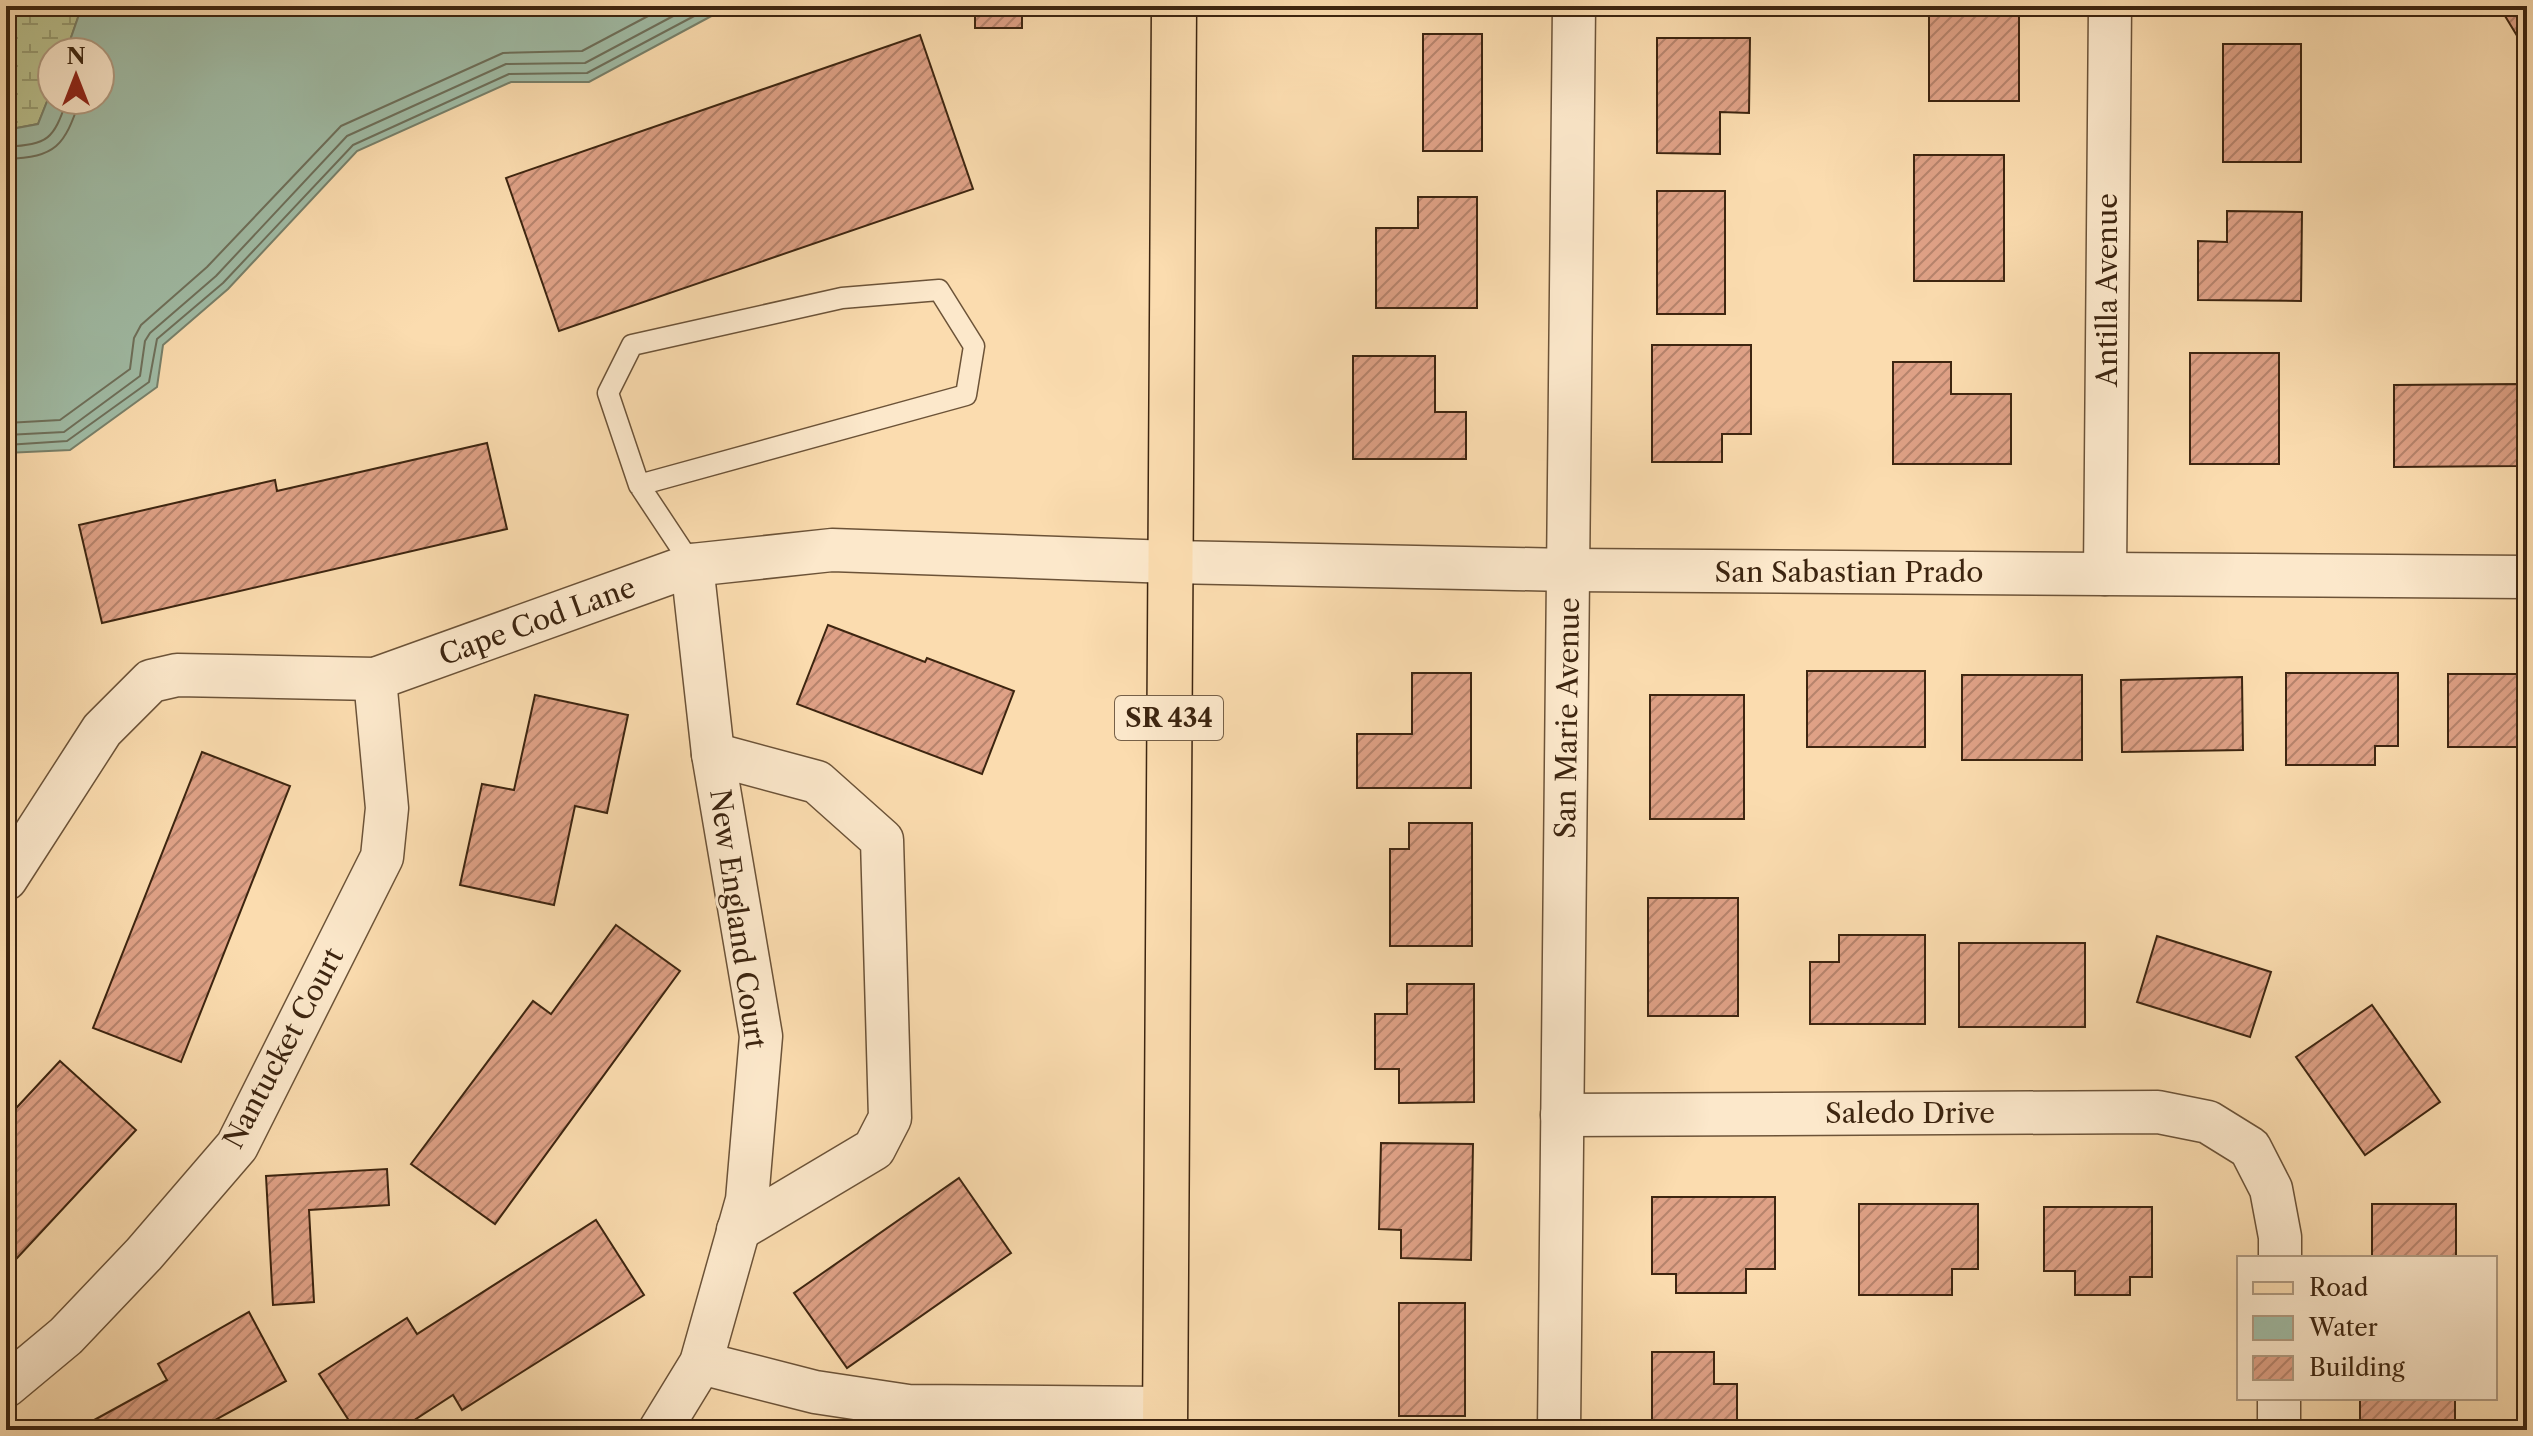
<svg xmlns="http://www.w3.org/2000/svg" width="2533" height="1436" font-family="'Libre Caslon Text',serif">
	<defs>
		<pattern id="wetland-marsh" width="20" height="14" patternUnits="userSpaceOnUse" patternTransform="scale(2)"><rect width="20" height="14" fill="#bac28f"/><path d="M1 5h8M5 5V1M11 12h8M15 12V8" fill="none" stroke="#989d73"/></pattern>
		<pattern id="building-hatch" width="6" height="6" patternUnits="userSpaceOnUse" patternTransform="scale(2)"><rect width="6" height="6" fill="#dfa186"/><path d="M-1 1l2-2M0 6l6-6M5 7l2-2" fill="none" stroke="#b6836c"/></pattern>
	</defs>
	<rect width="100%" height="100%" fill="#fbdcaf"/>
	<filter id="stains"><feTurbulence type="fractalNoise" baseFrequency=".0025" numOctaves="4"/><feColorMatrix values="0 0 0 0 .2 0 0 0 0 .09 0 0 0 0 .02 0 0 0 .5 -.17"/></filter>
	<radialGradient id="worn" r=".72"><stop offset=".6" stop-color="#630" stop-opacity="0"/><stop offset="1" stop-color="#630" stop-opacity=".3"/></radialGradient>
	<path fill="url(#wetland-marsh)" stroke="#7c7450" stroke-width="2" d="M 6,6 L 82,6 L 66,52 L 52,52 L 52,89 L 38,124 L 6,130 Z"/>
	<path fill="#a0bca6" stroke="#78806a" stroke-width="2" d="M 82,6 L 730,6 L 589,82 L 511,82 L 357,151 L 228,289 L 163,345 L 157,387 L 70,450 L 6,453 L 6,130 L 38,124 L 52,89 L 52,100 L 100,100 L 100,52 L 66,52 Z"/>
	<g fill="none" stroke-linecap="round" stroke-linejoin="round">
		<g stroke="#6e705b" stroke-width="2">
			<path d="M 6,147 C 49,144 53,140 67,100"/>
			<path d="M 6,159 C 57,157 64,146 80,100"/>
			<path d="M 6,423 L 60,420 L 130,369 L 134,338 L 141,325 L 207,267 L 341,126 L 503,53 L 582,51 L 667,6"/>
			<path d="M 6,435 L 64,432 L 140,376 L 145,341 L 150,333 L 216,276 L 347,136 L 506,64 L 585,63 L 692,6"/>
			<path d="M 6,445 L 67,441 L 149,382 L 157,339 L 223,283 L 353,145 L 509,74 L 587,73 L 713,6"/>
		</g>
	</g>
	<g fill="url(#building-hatch)" stroke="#3d2510" stroke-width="2">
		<rect x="975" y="6" width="47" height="22"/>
		<rect x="1929" y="6" width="90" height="95"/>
		<rect x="2200" y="6" width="106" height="7"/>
		<path d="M 2499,6 L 2527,6 L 2527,48 L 2525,49 Z"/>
		<rect x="1423" y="34" width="59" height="117"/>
		<path d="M 920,35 L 973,189 L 559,331 L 506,178 Z"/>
		<path d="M 1657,38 L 1750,38 L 1749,113 L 1720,112 L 1720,154 L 1657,153 Z"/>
		<rect x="2223" y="44" width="78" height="118"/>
		<rect x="1914" y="155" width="90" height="126"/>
		<rect x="1657" y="191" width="68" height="123"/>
		<path d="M 1418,197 L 1477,197 L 1477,308 L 1376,308 L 1376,228 L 1418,228 Z"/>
		<path d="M 2227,211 L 2302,212 L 2301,301 L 2198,300 L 2198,241 L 2227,242 Z"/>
		<path d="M 1652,345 L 1751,345 L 1751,434 L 1722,434 L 1722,462 L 1652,462 Z"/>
		<rect x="2190" y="353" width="89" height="111"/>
		<path d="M 1353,356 L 1435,356 L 1435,412 L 1466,412 L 1466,459 L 1353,459 Z"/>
		<path d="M 1893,362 L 1951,362 L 1951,394 L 2011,394 L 2011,464 L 1893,464 Z"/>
		<path d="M 2517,384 L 2517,466 L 2394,467 L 2394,385 Z"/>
		<path d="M 487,443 L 507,529 L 102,623 L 79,525 L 275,480 L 277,491 Z"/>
		<path d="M 828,625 L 925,662 L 927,658 L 1014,691 L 982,774 L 797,704 Z"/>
		<rect x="1807" y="671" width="118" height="76"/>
		<path d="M 1412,673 L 1471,673 L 1471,788 L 1357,788 L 1357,734 L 1412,734 Z"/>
		<path d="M 2286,673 L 2398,673 L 2398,746 L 2375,746 L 2375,765 L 2286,765 Z"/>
		<rect x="2448" y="674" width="79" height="73"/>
		<rect x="1962" y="675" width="120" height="85"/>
		<path d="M 2242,677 L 2243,750 L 2122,752 L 2121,680 Z"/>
		<path d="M 535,695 L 628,715 L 607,813 L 575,806 L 554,905 L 460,885 L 482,784 L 514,790 Z"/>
		<rect x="1650" y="695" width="94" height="124"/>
		<path d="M 202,752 L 290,786 L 181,1062 L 93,1028 Z"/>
		<path d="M 1409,823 L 1472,823 L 1472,946 L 1390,946 L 1390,849 L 1409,849 Z"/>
		<rect x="1648" y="898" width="90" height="118"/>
		<path d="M 616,925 L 680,971 L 495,1224 L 411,1164 L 533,1001 L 551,1014 Z"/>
		<path d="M 1839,935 L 1925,935 L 1925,1024 L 1810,1024 L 1810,962 L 1839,962 Z"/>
		<path d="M 2157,936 L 2271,972 L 2250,1037 L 2137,1002 Z"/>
		<rect x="1959" y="943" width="126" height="84"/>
		<path d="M 1407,984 L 1474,984 L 1474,1102 L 1399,1103 L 1399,1069 L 1375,1069 L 1375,1014 L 1407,1014 Z"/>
		<path d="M 2372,1005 L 2440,1102 L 2365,1155 L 2296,1057 Z"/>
		<path d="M 60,1061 L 136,1130 L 6,1270 L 6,1119 Z"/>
		<path d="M 1381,1143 L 1473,1144 L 1471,1260 L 1401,1258 L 1401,1230 L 1379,1229 Z"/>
		<path d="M 387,1169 L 389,1205 L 309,1210 L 314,1302 L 273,1305 L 266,1176 Z"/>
		<path d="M 959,1178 L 1011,1253 L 847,1368 L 794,1293 Z"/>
		<path d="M 1652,1197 L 1775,1197 L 1775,1269 L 1746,1269 L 1746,1293 L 1676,1293 L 1676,1274 L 1652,1274 Z"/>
		<path d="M 1859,1204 L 1978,1204 L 1978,1269 L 1952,1269 L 1952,1295 L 1859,1295 Z"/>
		<rect x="2372" y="1204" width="84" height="54"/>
		<path d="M 2044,1207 L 2152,1207 L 2152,1277 L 2130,1277 L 2130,1295 L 2075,1295 L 2075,1271 L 2044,1271 Z"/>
		<path d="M 596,1220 L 644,1295 L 462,1410 L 453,1395 L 399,1430 L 355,1430 L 319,1374 L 407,1318 L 417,1334 Z"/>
		<rect x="1399" y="1303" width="66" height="113"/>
		<path d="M 249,1312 L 286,1381 L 197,1430 L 76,1430 L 167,1380 L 158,1364 Z"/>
		<path d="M 1652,1352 L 1714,1352 L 1714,1384 L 1737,1384 L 1737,1430 L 1652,1430 Z"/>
		<rect x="2360" y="1398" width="95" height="32"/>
	</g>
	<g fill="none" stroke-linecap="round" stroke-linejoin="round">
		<g stroke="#6c5338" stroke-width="23">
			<path id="service" d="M 639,485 L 608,393 L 632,345 L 842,298 L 939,290 L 974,346 L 966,395 L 639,485 L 692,565"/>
		</g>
		<g stroke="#6c5338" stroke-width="45">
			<g id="minor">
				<path d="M 2105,574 L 2110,6"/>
				<path d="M 713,754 L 817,782 L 882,840 L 890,1118 L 874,1149 L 738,1230"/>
				<path d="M 6,879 L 102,730 L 151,681 L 177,675 L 375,679 L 692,565 L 832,550 L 1171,562 L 1568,570 L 2527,577"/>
				<path d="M 1562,1115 L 2158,1112 L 2208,1122 L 2250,1148 L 2271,1189 L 2280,1237 L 2280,1258"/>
				<path d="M 701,1363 L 815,1392 L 908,1406 L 1165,1408"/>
				<path d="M 6,1386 L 66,1336 L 144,1254 L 237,1146 L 382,857 L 387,808 L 375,679"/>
				<path d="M 660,1430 L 701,1363 L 747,1200 L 761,1036 L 713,754 L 692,565"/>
				<path d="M 1559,1430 L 1574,6"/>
				<path d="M 2279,1430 L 2279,1398"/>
			</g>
		</g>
		<g stroke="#3d2510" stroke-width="47">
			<path id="primary" d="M 1165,1430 L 1174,6"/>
		</g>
		<use href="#service" stroke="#fce8cb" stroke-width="20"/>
		<use href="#minor" stroke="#fce8cb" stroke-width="42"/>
		<use href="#primary" stroke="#fbdcaf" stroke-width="44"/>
	</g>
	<g text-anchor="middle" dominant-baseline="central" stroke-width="6" stroke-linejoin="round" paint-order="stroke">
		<rect fill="#fce8cb" stroke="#766048" stroke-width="2" x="1115" y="696" width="108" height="44" rx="6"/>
		<g font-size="26" font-weight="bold" fill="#3d2510">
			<text x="1169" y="718">SR 434</text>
		</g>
		<g font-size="28" fill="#3d2510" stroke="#fce8cb">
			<text transform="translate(2107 290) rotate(-90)">Antilla Avenue</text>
			<text x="1849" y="572">San Sabastian Prado</text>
			<text transform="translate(537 621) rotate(-20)">Cape Cod Lane</text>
			<text transform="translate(1567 718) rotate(-89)">San Marie Avenue</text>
			<text transform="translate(738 919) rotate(82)">New England Court</text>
			<text transform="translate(283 1048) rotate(-62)">Nantucket Court</text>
			<text x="1910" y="1113">Saledo Drive</text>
		</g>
	</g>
	<rect width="2533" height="1436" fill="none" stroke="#fbdcaf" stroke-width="32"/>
	<rect x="8" y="8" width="2517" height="1420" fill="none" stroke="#3d2510" stroke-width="4"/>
	<rect x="16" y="16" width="2501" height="1404" fill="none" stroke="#3d2510" stroke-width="2"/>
	<rect x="2237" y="1256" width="260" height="144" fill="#fce8cb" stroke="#b09a80" stroke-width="2"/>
	<rect x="2253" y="1282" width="40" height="12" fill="#fbdcaf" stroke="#b09a80" stroke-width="2"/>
	<text x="2309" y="1296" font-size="24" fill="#3d2510">Road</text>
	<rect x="2253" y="1316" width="40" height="24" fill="#a0bca6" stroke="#b09a80" stroke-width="2"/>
	<text x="2309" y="1336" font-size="24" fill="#3d2510">Water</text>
	<rect x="2253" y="1356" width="40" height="24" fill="url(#building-hatch)" stroke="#b09a80" stroke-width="2"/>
	<text x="2309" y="1376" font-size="24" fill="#3d2510">Building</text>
	<g transform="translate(76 76)"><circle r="38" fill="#fce8cb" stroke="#b09a80" stroke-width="2"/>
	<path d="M0-6L14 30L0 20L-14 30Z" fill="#8f2418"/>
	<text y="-12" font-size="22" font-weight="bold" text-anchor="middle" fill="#3d2510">N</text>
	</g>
	<rect width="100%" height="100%" filter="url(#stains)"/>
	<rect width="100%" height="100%" fill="url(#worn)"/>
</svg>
